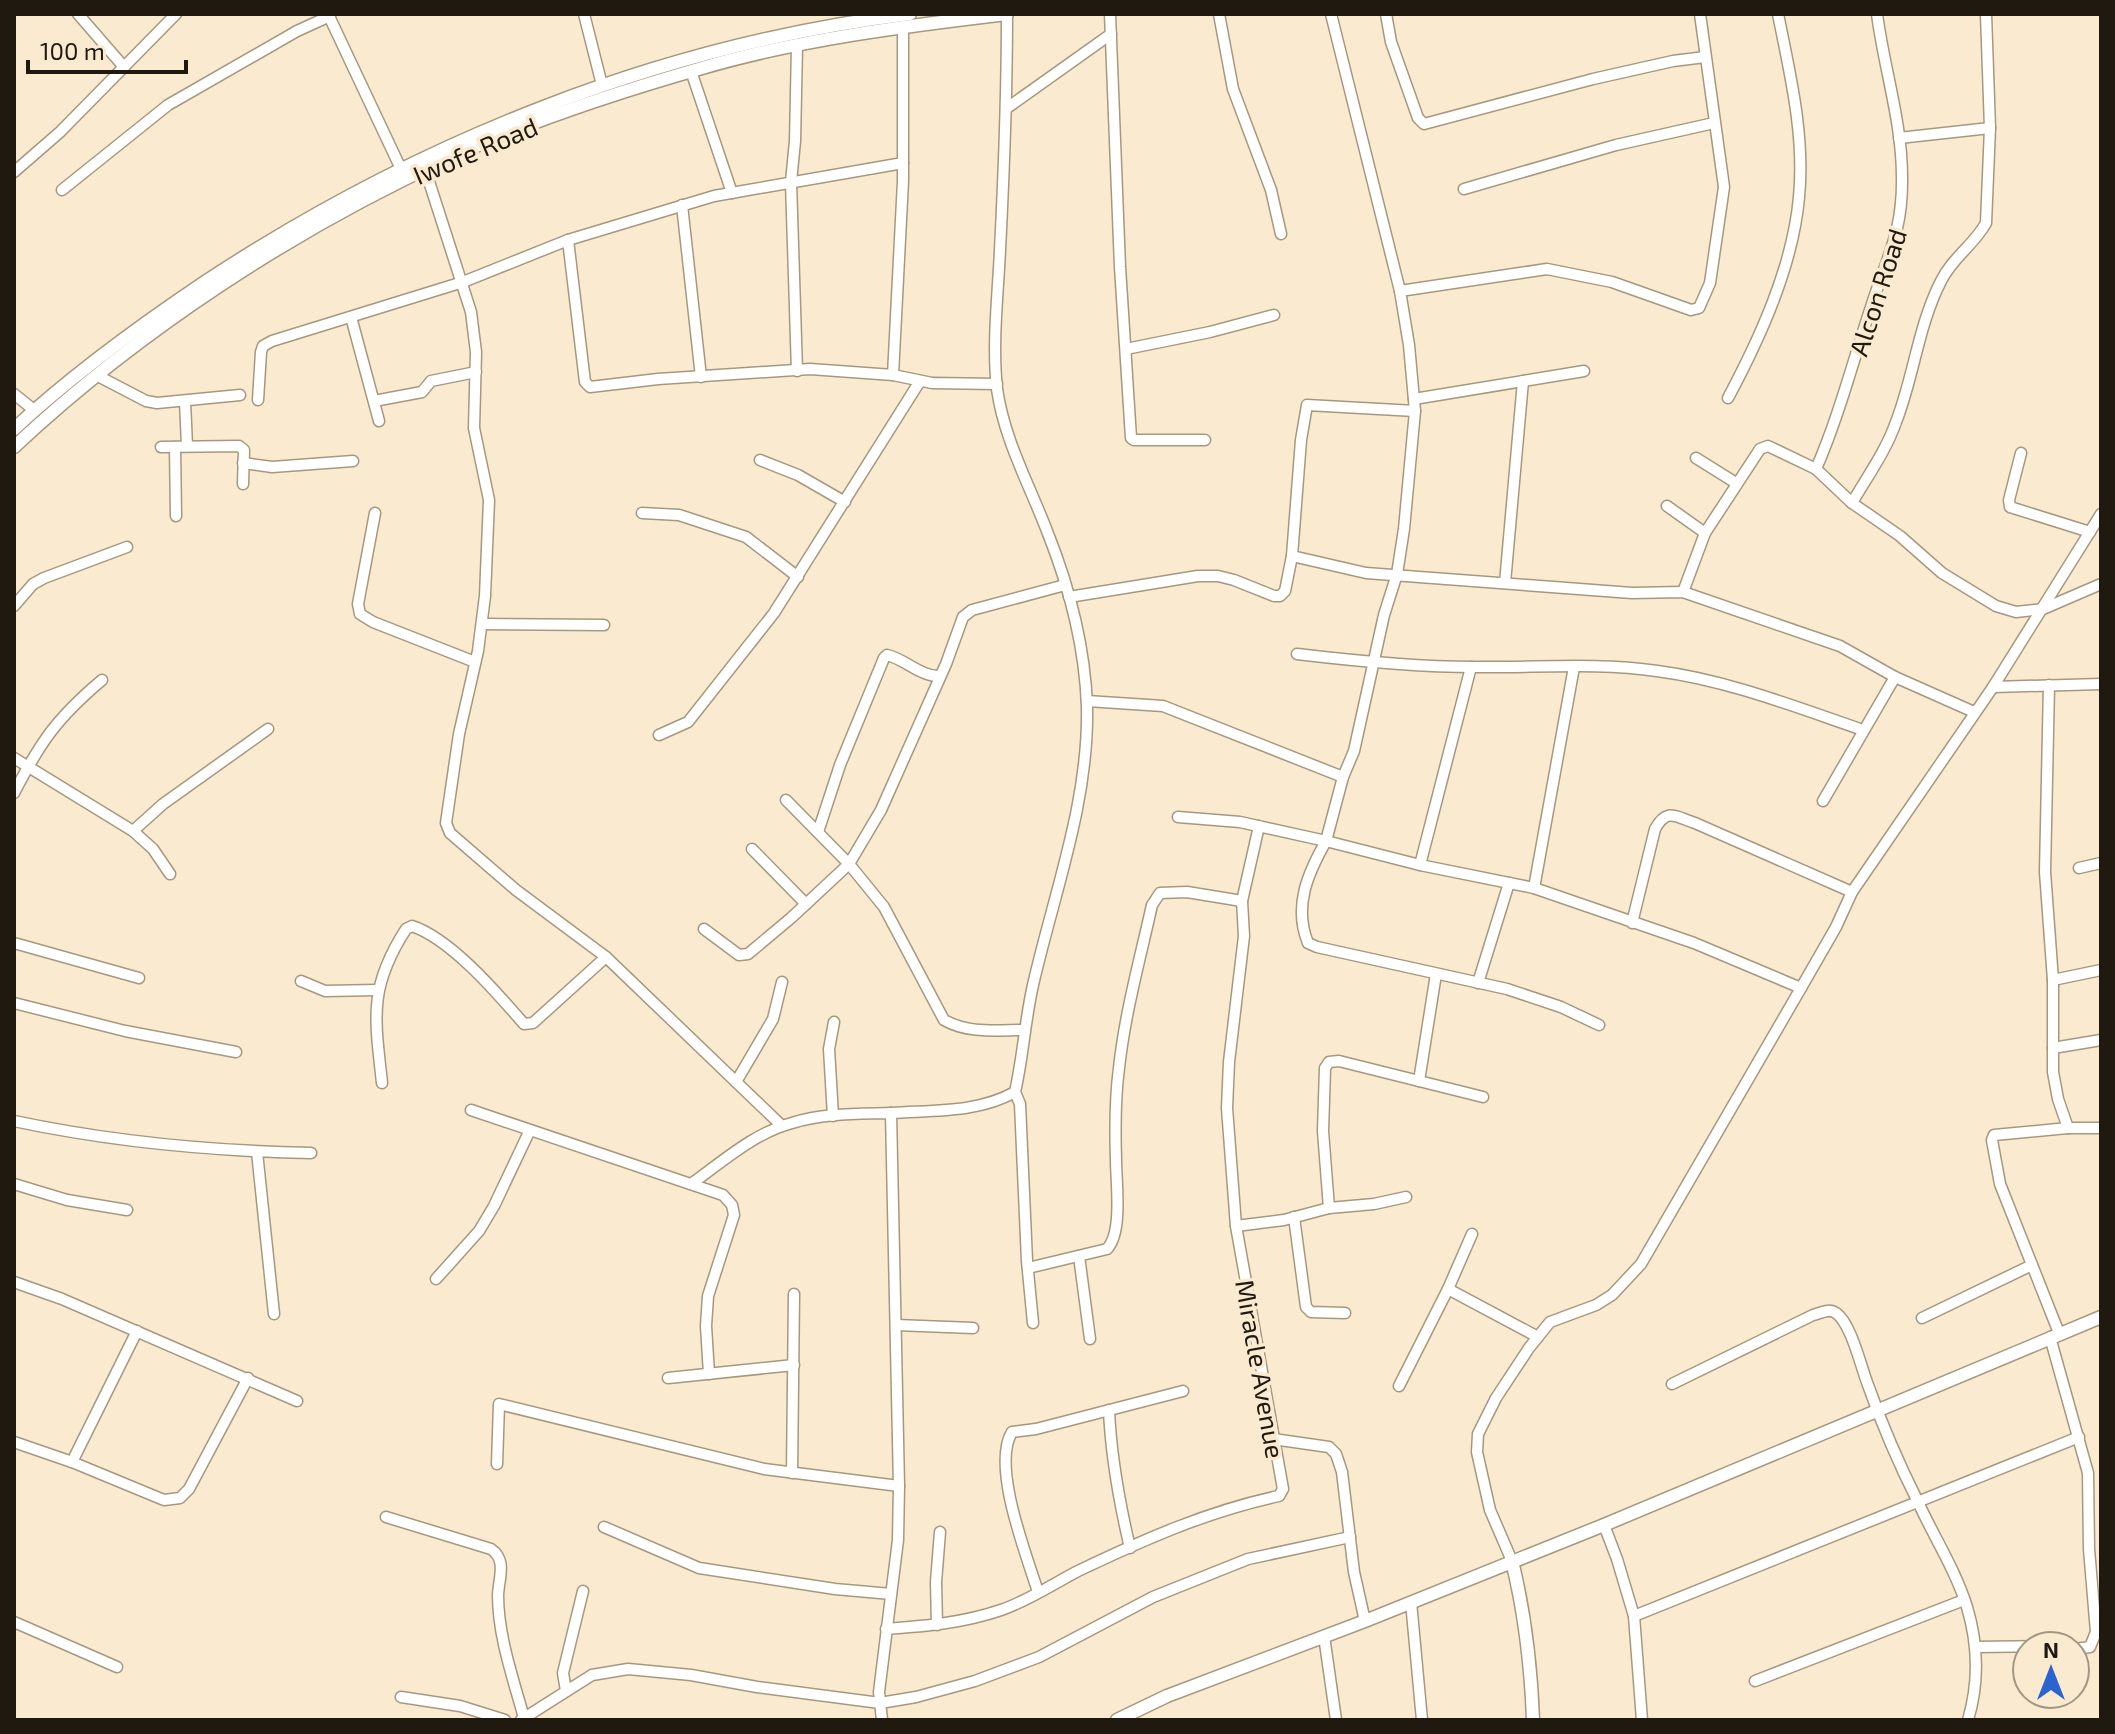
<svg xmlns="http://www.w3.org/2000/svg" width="2115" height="1734" font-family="'Exo 2',sans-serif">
	<rect width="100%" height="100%" fill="#faebd0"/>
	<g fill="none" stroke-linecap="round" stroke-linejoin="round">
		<g stroke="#a6987f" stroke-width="13">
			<g id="minor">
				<path d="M 78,14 L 124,67"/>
				<path d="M 328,14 L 401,169"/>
				<path d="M 584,14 L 602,85"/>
				<path d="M 1110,14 L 1120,267 L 1131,438 L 1134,440 L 1205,440"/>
				<path d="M 1219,14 L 1233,89 L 1271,190 L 1281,234"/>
				<path d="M 1331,14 L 1400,291 L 1409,345 L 1415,411 L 1404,529 L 1397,574 L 1384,615 L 1354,751 L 1343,777"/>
				<path d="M 1386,14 L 1391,42 L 1418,118 L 1424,124 L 1593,79 L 1673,61 L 1705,57"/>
				<path d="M 691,71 L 732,193"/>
				<path d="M 1007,108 L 1111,34"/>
				<path d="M 1899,138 L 1990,128"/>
				<path d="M 425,169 L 471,312 L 476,352 L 474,428 L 489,500 L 485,596 L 478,651 L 459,734 L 446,823 L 450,833 L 516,890 L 606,957 L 782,1126"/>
				<path d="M 14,172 L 60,132 L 176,14"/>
				<path d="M 1464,189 L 1616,145 L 1714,123"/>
				<path d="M 62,190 L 168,105 L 297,31 L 330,16"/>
				<path d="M 682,205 L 701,377"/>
				<path d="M 568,240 L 585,382 L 590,387 L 658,379 L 810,369 L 893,375 L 932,383 L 997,384"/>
				<path d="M 1400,291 L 1547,269 L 1612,282 L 1691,310 L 1699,308 L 1710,283 L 1724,187 L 1700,14"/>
				<path d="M 351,317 L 379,421"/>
				<path d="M 1126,349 L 1210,332 L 1274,315"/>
				<path d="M 797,371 L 791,182 L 795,141 L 797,46"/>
				<path d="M 893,375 L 903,181 L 903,26"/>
				<path d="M 98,376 L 146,401 L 157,403 L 240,395"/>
				<path d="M 14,394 L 34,410"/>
				<path d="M 1728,398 C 1760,338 1793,266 1799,197 C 1805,135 1790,74 1778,14"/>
				<path d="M 1414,399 L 1584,371"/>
				<path d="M 258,400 L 261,352 L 263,346 L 272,341 L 463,282 L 568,240 L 714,196 L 903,163"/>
				<path d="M 185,401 L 187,446"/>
				<path d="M 374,401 L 422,392 L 431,381 L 476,372"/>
				<path d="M 161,447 L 239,446 L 244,450 L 243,484"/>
				<path d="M 175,447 L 176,516"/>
				<path d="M 2021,453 L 2009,500 L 2010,507 L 2090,532"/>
				<path d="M 1696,458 L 1736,483"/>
				<path d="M 760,460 L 798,475 L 845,502"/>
				<path d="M 243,463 L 272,467 L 353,461"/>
				<path d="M 1816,469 C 1839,416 1853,361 1871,307 C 1887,257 1903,232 1902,177 C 1902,122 1884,68 1877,14"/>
				<path d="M 1852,503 C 1867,477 1886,451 1896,422 C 1914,376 1918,326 1941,281 C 1952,258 1974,245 1986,223 L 1990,128 L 1986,14"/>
				<path d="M 1667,506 L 1705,533"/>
				<path d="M 375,513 L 358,604 L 360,614 L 373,622 L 475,662"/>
				<path d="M 642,513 L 679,515 L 746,537 L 798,577"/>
				<path d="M 1292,556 L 1366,573 L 1632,593 L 1683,592 L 1840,646 L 1895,677 L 1974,712"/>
				<path d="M 1505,583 L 1523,381"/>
				<path d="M 1683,592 L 1705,533 L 1760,449 L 1768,446 L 1816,469 L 1852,503 L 1900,536 L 1942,573 L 1996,606 L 2016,612 L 2043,609 L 2101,584"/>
				<path d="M 1069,597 L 1198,576 L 1218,576 L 1234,580 L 1274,596 L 1280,596 L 1285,591 L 1292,556 L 1301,440 L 1307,405 L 1415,411"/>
				<path d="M 14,606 L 33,584 L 44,578 L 127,547"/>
				<path d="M 482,624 L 604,625"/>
				<path d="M 1297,654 C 1356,661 1415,667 1474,667 C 1535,668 1597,662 1657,671 C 1727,680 1796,707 1863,730"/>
				<path d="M 2049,685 L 2045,872 L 2053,980 L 2053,1072 L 2058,1099 L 2068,1128"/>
				<path d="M 1993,687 L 2101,684"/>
				<path d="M 1087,701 L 1163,706 L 1343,777 L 1326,841 L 1420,865 L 1534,888 L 1694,943 L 1801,988 L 1836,927 L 1852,892 L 1993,687 L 2101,514"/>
				<path d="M 659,735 L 688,722 L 774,613 L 920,381"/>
				<path d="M 14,758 L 133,831 L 153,849 L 170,874"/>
				<path d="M 14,793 C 41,741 57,718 102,680"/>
				<path d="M 786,800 L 849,864 L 884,907 L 944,1020 C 969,1034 997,1030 1024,1030"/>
				<path d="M 1823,801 L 1895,677"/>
				<path d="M 1178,817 L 1240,822 L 1326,841 C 1308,873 1293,906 1308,943 L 1317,947 L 1507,989 L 1561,1007 L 1599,1025"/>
				<path d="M 133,831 L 163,804 L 268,729"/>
				<path d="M 818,832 L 840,765 L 884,658 L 887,655 C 905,659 921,677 940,676"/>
				<path d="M 752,849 L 806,904"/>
				<path d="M 1420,865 L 1471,667"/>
				<path d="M 2079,868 L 2101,863"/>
				<path d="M 1534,888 L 1574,667"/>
				<path d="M 1632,923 L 1655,829 C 1667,807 1676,817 1695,823 L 1852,892"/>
				<path d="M 704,929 L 739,955 L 748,954 L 791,918 L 849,864 L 881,810 L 946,664 L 963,617 L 972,610 L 1065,585"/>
				<path d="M 14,943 L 139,978"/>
				<path d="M 2053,980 L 2101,970"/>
				<path d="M 301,981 L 325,991 L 377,990"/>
				<path d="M 1478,983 L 1509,883"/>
				<path d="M 14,1003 L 125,1031 L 236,1052"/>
				<path d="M 2053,1048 L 2101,1040"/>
				<path d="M 1419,1081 L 1436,974"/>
				<path d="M 736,1082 L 773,1019 L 782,982"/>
				<path d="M 382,1083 C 375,1018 368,988 406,929 L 412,926 C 451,939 497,993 524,1024 L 533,1023 L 606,957"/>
				<path d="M 1015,1092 L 1020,1104 L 1027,1261 L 1033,1323"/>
				<path d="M 471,1110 L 723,1195 L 732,1205 L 734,1215 L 708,1296 L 706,1326 L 709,1374"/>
				<path d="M 833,1116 L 829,1049 L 834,1022"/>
				<path d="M 14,1121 C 113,1142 211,1151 311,1153"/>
				<path d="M 257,1152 L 274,1314"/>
				<path d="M 14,1184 L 67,1200 L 127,1210"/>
				<path d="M 691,1184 C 722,1162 754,1133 792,1123 C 823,1113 859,1114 891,1113"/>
				<path d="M 1329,1208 L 1323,1131 L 1325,1068 L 1329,1062 L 1339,1061 L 1483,1097"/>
				<path d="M 1294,1217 L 1306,1307 L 1311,1312 L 1345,1313"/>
				<path d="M 1236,1226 L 1284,1220 L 1329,1208 L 1374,1204 L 1406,1197"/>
				<path d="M 1079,1256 L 1090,1339"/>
				<path d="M 1028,1268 L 1107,1249 C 1123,1232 1116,1183 1116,1160 C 1115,1129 1115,1098 1119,1068 C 1125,1013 1140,959 1152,905 L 1160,893 L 1187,892 L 1242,901"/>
				<path d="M 436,1279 L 479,1231 L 494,1206 L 530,1130"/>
				<path d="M 14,1282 L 62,1299 L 297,1401"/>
				<path d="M 1448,1289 L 1472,1234"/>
				<path d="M 1922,1318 L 2032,1265"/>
				<path d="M 896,1325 L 973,1328"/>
				<path d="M 2059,1333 L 2000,1184 L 1992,1140 L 1994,1135 L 2068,1128 L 2101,1128"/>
				<path d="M 2050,1337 L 2088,1473 L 2089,1549 L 2096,1632 L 2090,1647 L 2075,1649"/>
				<path d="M 668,1378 L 794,1365"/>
				<path d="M 1672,1384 L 1813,1315 C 1821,1313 1829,1308 1836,1313 C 1851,1323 1861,1367 1868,1385 C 1882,1425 1899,1464 1918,1502 C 1934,1537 1955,1569 1967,1607 C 1978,1644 1979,1683 1968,1720"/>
				<path d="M 1399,1386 L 1448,1289 L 1538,1337"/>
				<path d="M 1109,1410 C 1111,1458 1119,1501 1130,1548"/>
				<path d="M 1273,1439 L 1329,1447 L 1336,1454 L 1342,1472 L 1354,1572 L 1365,1621"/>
				<path d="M 14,1442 L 72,1462 L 164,1500 L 180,1498 L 189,1489 L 248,1378"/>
				<path d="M 72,1462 L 137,1331"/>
				<path d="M 497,1464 L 499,1404 L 764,1469 L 899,1486"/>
				<path d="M 792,1473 L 794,1294"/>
				<path d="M 386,1517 L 491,1549 C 507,1560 499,1577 498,1595 C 498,1636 513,1678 524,1718"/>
				<path d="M 1604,1525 L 1617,1559 L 1634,1616 L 1642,1720"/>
				<path d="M 604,1527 L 699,1568 L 835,1589 L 891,1594"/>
				<path d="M 1512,1561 L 1490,1510 L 1477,1452 L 1478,1434 L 1496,1398 L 1529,1348 L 1550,1322 L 1596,1305 L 1612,1295 L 1641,1264 L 1801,988"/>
				<path d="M 1038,1592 C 1027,1556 991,1466 1012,1432 L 1036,1429 L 1183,1391"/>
				<path d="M 1411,1602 L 1422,1720"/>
				<path d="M 1634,1616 L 2079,1437"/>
				<path d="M 14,1622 L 117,1667"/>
				<path d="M 937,1625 L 936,1582 L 940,1532"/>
				<path d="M 886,1629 C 926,1626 963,1623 1001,1610 C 1028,1601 1053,1584 1078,1571 C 1143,1540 1208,1511 1279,1496 L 1283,1489 L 1236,1226 L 1227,1108 L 1229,1062 L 1244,936 L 1242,901 L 1259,826"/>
				<path d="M 1324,1636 L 1336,1720"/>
				<path d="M 1976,1647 L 2052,1646"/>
				<path d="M 1755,1681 L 1964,1600"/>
				<path d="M 566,1691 L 563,1673 L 583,1591"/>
				<path d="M 401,1697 L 460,1706 L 505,1720"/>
				<path d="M 521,1720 L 592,1675 L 628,1669 L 691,1675 L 757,1687 L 880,1703 L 916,1697 L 975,1681 L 1039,1657 L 1153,1597 L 1248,1559 L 1350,1537"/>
				<path d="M 882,1720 L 879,1692 L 898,1540 L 899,1486 L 891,1113 C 933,1110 978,1113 1015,1092 C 1023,1057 1025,1020 1033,985 C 1054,893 1089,802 1087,707 C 1085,647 1069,586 1047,531 C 1029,484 1004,439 997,389 C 992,343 998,295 1000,250 C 1004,171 1007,93 1007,14"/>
			</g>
		</g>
		<g stroke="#a6987f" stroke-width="15">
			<g id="tertiary">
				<path d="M 14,429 C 73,374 138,327 205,282 C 416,143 658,45 910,14"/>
				<path d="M 14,447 C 139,330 295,228 451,157 C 532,120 618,92 702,68 C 801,39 905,26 1007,14"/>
				<path d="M 1512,1561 C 1525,1614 1531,1666 1533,1720"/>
				<path d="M 1117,1720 L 1167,1696 L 1365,1621 L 1604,1525 L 2101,1317"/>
			</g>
		</g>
		<use href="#minor" stroke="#fff" stroke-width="10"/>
		<use href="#tertiary" stroke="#fff" stroke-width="12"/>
	</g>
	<g text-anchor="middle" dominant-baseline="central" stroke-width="7" stroke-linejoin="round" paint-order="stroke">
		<g font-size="26" fill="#1f1910" stroke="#faebd0">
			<text transform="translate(475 150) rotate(-23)">Iwofe Road</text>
			<text transform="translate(1877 292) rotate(-72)">Alcon Road</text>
			<text transform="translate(1261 1369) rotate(80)">Miracle Avenue</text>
		</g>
	</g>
	<rect width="2115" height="1734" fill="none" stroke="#1f1910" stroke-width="32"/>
	<g transform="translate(2051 1670)"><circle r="38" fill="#faebd0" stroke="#a29783" stroke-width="2"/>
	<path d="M0-6L14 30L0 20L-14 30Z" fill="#2b63d1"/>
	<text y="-12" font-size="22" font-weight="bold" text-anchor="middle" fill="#1f1910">N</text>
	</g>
	<path d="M28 60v12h158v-12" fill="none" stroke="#1f1910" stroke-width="4"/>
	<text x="40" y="60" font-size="24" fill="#1f1910" stroke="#faebd0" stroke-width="6" paint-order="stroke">100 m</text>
</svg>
